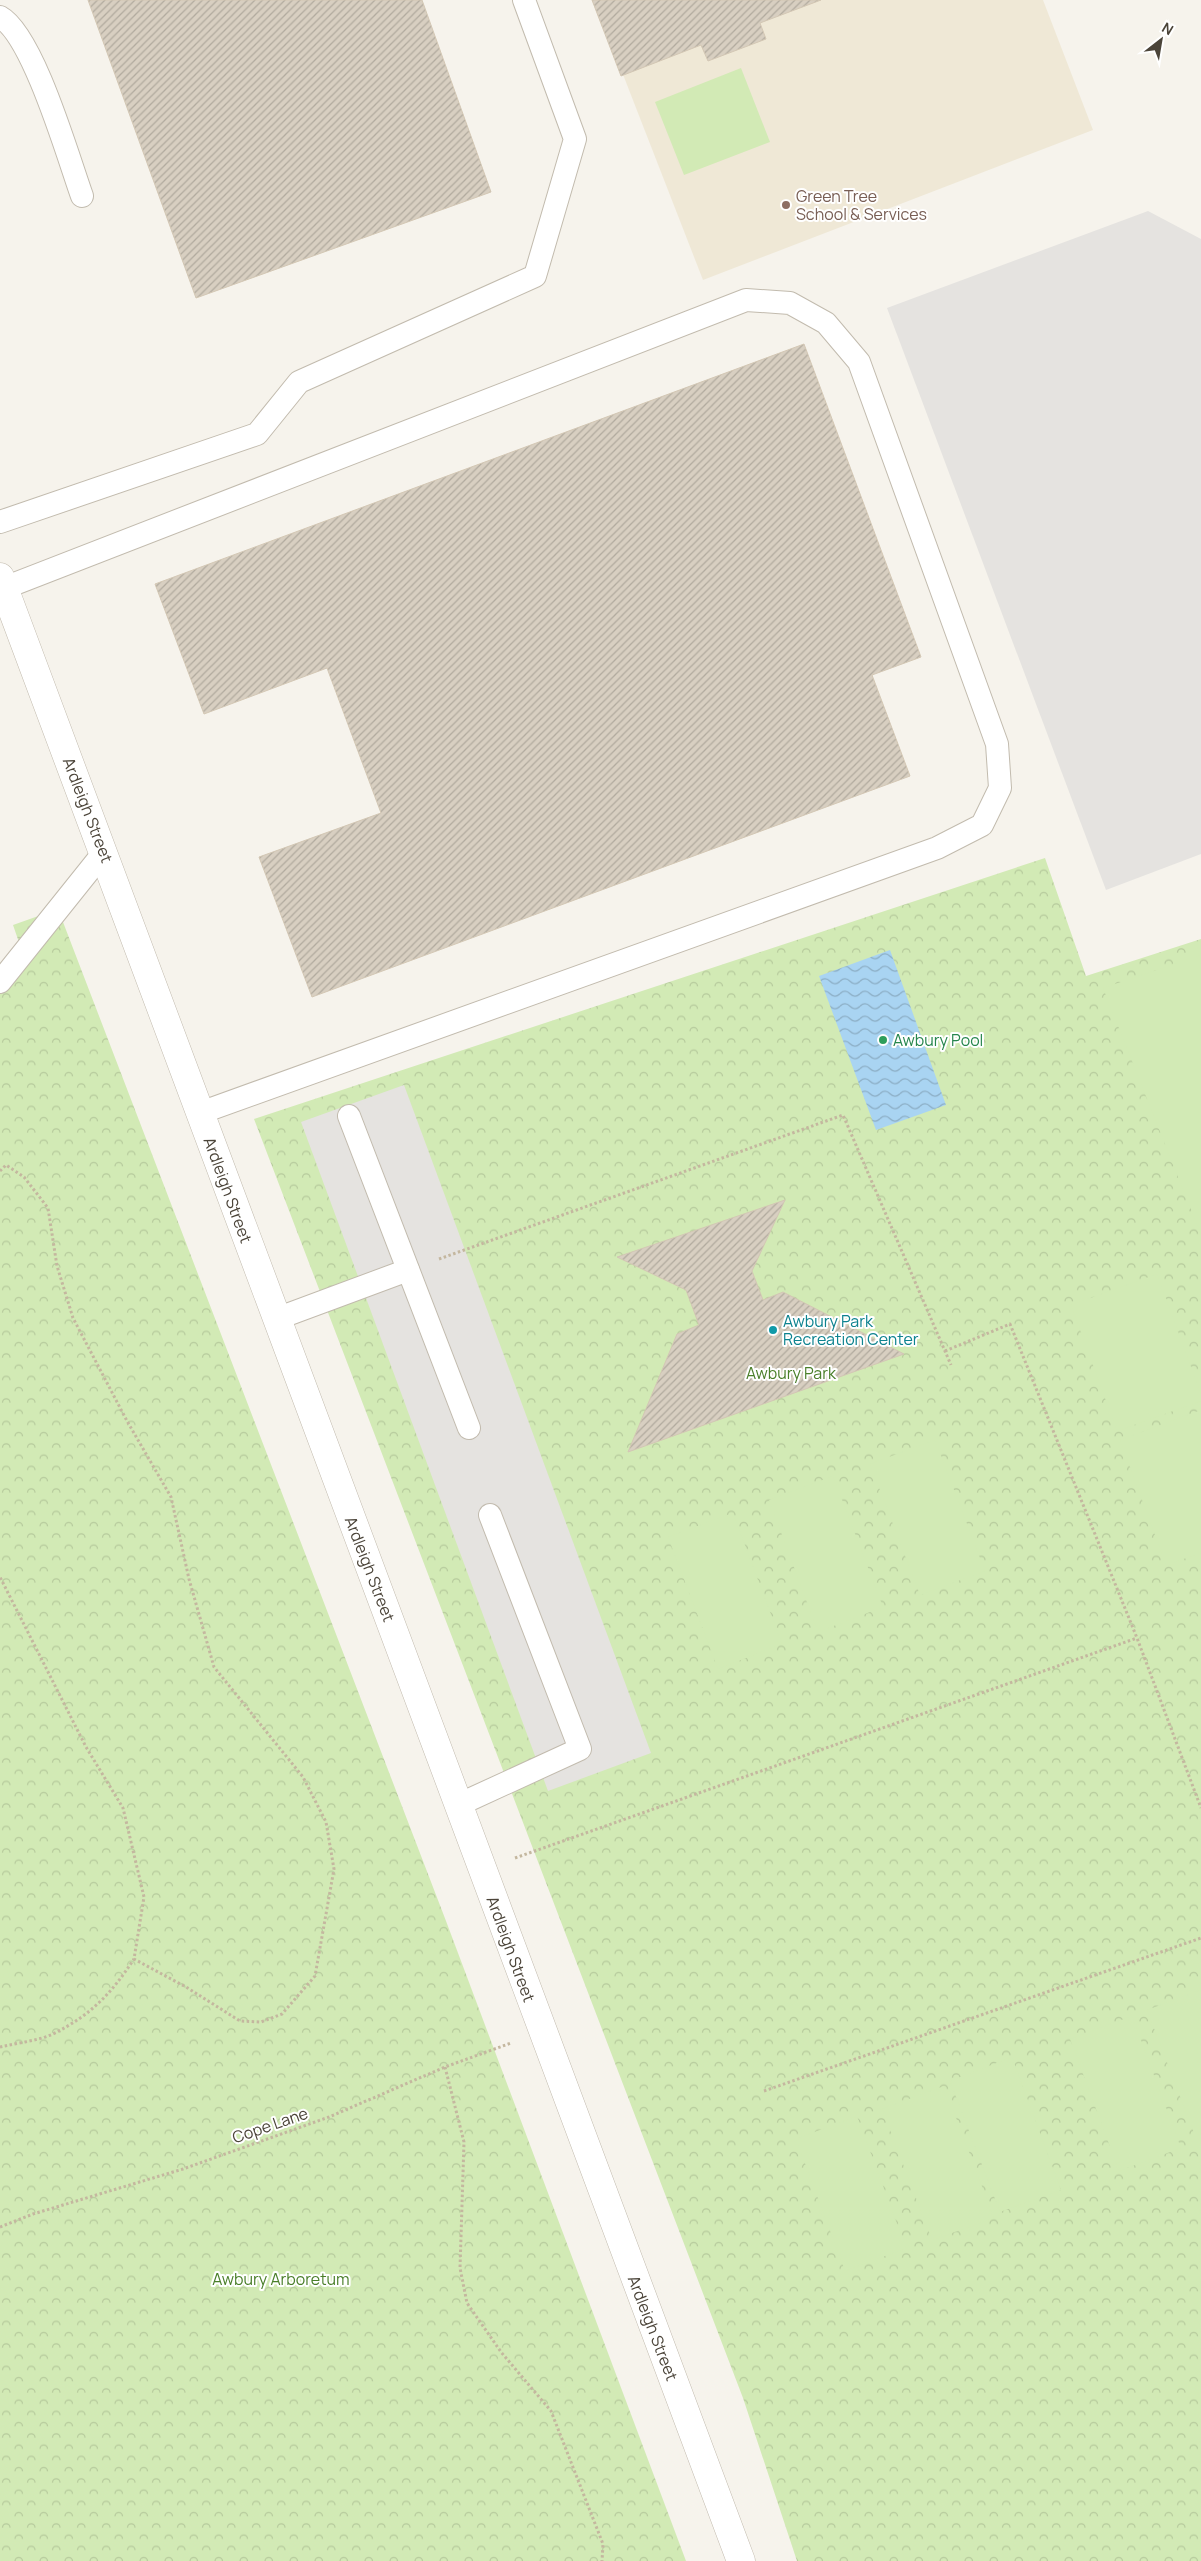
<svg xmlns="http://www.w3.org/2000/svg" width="1201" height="2561" font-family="Manrope,sans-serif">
	<defs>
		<pattern id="forest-crowns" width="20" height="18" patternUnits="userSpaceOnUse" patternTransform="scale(1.25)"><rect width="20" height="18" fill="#d2eab5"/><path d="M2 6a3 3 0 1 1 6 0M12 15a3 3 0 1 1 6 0" fill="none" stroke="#b6ca9c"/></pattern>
		<pattern id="water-waves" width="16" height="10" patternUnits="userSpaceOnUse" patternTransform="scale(1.25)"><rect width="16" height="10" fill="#a9d4f2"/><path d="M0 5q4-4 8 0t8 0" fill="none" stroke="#8caec5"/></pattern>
		<pattern id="building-hatch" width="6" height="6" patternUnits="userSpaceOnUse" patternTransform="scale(1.25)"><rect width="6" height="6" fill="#d8cfc1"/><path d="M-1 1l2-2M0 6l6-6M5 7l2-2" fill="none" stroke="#b1aa9e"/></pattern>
	</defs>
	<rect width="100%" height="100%" fill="#f6f3ec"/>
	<path fill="#efe8d6" d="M 594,0 L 1043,0 L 1093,130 L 703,280 Z"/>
	<g fill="url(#forest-crowns)">
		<path d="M 1045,858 L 1086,976 L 1201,939 L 1201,2561 L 797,2561 L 743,2398 L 254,1119 Z"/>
		<path d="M 58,909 L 446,1921 L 686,2561 L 0,2561 L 0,987 L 22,951 L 13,925 Z"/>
	</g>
	<g fill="#d2eab5">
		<path d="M 741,68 L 770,142 L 684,175 L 655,102 Z"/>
		<path d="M 1201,955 L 1201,1235 L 1103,988 Z"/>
		<path d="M 1157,1274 L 1201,1394 L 1201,1401 L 1117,1431 L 1071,1305 Z"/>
		<path d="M 1201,1410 L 1201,1553 L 1166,1565 L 1120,1440 Z"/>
		<path d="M 935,1440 L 985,1571 L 920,1595 L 870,1464 Z"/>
		<path d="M 833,1476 L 883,1607 L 818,1632 L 769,1500 Z"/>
		<path d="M 733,1513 L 782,1644 L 718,1669 L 668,1537 Z"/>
		<path d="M 1201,1990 L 1201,2140 L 1197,2141 L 1147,2010 Z"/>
		<path d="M 1132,2016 L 1181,2148 L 1119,2171 L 1070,2039 Z"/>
		<path d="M 1012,2057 L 1061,2190 L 1000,2212 L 950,2081 Z"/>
		<path d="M 944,2086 L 994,2218 L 932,2240 L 882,2109 Z"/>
		<path d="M 857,2116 L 906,2248 L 845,2271 L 796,2139 Z"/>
	</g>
	<g fill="#e5e3e0">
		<path d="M 1148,211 L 1201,239 L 1201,854 L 1106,890 L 887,308 Z"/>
		<path d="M 404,1085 L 651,1753 L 548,1791 L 301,1122 Z"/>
	</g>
	<path fill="url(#water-waves)" d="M 890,950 L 946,1105 L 876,1130 L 819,976 Z"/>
	<g fill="url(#building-hatch)" stroke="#d3c7b4">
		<path d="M 88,0 L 422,0 L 491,192 L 196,298 Z"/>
		<path d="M 592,0 L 821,0 L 760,23 L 766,39 L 708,61 L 701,45 L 621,76 Z"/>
		<path d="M 804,344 L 921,657 L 872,675 L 910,776 L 312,997 L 259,857 L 381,813 L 327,668 L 204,714 L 155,584 Z"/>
		<path d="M 785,1200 L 752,1271 L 763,1300 L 783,1292 L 904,1354 L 628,1452 L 677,1334 L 699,1325 L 686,1290 L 617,1257 Z"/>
	</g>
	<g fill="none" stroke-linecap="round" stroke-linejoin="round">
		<g stroke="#c2bbae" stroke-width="24">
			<g id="lane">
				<path d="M 0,17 C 33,35 68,157 82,196"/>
				<path d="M 0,522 L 257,434 L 299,382 L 535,276 L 575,139 L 524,0"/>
				<path d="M 4,588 L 746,300 L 790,303 L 826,323 L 859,362 L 997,744 L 1000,788 L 982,825 L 937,848 L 200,1113"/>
				<path d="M 0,982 L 104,852"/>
				<path d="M 349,1116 L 469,1428"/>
				<path d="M 276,1319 L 408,1270"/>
				<path d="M 458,1805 L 580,1749 L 490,1515"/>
			</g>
		</g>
		<g stroke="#c2bbae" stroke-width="29">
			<path id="street" d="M 0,577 L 741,2561"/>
		</g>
		<g stroke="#c4b79f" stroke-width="3" stroke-dasharray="2.5 2.5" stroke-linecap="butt">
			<path d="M 0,1171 L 6,1165 L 24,1177 L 48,1208 L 57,1266 L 73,1318 L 127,1421 L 171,1497 L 189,1579 L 214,1667 L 303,1777 L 326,1822 L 334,1869 L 315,1976 L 282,2014 L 261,2022 L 240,2021 L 186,1987 L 134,1959 L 144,1897 L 123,1808 L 86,1747 L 0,1577"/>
			<path d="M 439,1259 L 843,1115 L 951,1365"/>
			<path d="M 945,1351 L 1010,1324 L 1137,1638 L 1201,1808"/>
			<path d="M 515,1858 L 1137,1638"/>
			<path d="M 0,2047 C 17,2043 37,2041 53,2034 C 91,2015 111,1994 134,1959"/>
			<path d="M 445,2067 L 464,2142 L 460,2268 L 467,2303 L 501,2352 L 551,2411 L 603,2544 L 602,2561"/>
			<path d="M 764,2091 L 1201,1938"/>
			<path d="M 0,2227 L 33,2214 L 183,2169 L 329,2117 L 445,2067 L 511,2043"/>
		</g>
		<use href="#lane" stroke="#fff" stroke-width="22"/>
		<use href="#street" stroke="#fff" stroke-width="28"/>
	</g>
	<circle fill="#8d6e63" stroke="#fff" stroke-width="2" cx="786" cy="205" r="5"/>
	<circle fill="#2e9e5b" stroke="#fff" stroke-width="2" cx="883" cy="1040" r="5"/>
	<circle fill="#0f9aa8" stroke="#fff" stroke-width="2" cx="773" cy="1330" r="5"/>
	<g text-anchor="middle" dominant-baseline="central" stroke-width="4" stroke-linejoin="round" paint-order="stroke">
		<g font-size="16" fill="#785e54" stroke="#fff" text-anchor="start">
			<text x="796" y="196">Green Tree<tspan x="796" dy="18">School &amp; Services</tspan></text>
		</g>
		<g font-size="16" fill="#4b4439" stroke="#fff">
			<text transform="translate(88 810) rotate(69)">Ardleigh Street</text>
			<text transform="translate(228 1190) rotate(70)">Ardleigh Street</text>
			<text transform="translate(370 1569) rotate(69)">Ardleigh Street</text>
			<text transform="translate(511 1949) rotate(70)">Ardleigh Street</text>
			<text transform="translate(270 2125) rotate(-19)">Cope Lane</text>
			<text transform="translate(653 2328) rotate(69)">Ardleigh Street</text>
		</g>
		<g font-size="16" fill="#27864d" stroke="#fff" text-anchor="start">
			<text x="893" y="1040">Awbury Pool</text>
		</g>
		<g font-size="16" fill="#0d838f" stroke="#fff" text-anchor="start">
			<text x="783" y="1321">Awbury Park<tspan x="783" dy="18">Recreation Center</tspan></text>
		</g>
		<g font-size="16" fill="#4a7f2a" stroke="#fff">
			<text x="791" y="1373">Awbury Park</text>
			<text x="281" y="2279">Awbury Arboretum</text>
		</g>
	</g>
	<g transform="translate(1161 40) rotate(31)" stroke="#ffffff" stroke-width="4" paint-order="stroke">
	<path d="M0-4L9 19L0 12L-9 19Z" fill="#4b4439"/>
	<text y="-8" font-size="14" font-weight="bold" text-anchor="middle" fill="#4b4439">N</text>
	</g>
</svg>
